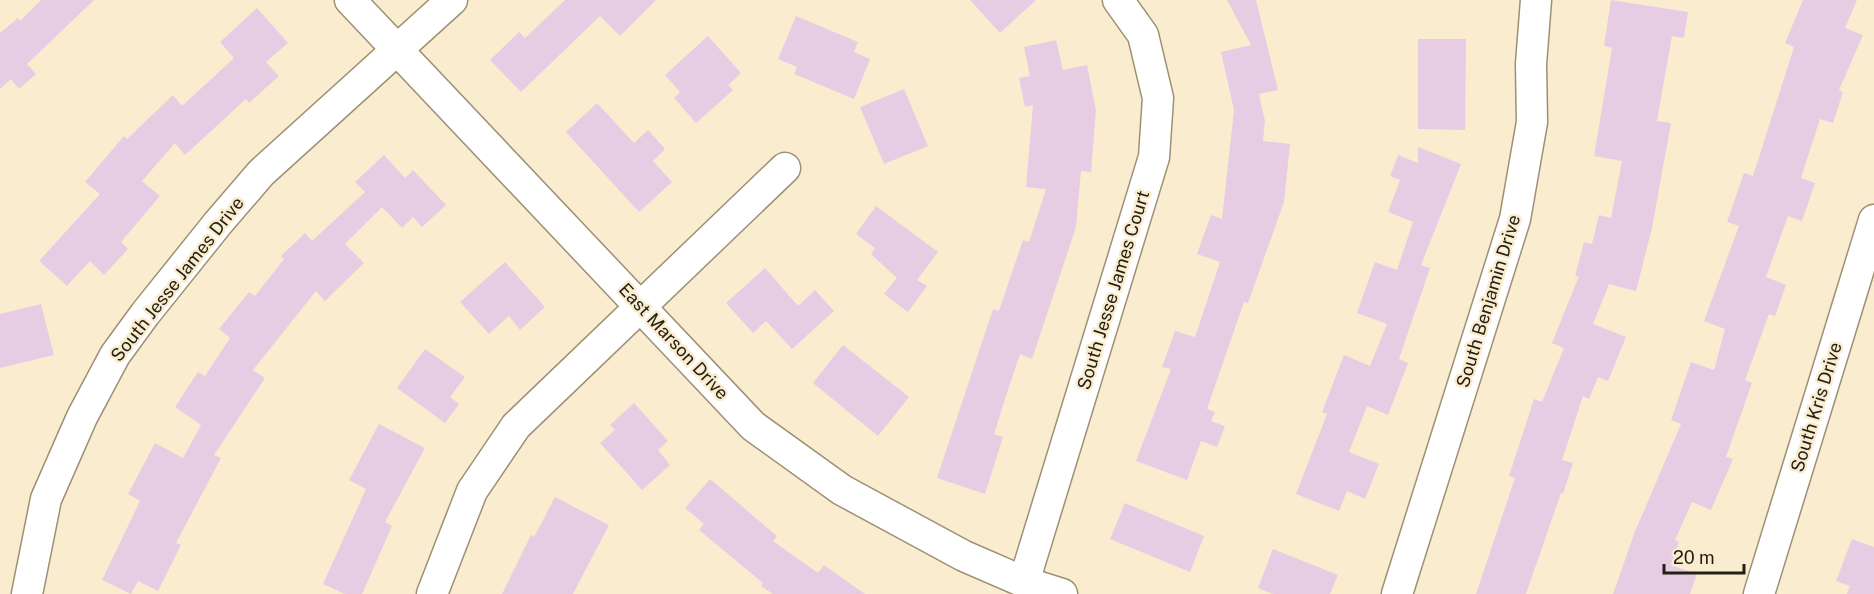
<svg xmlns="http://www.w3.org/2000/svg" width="1874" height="594" font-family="'Public Sans',sans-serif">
	<rect width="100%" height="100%" fill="#faeccf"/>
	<g fill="#e7cde4">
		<path d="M 41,0 L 94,0 L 27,64 L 36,74 L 19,89 L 11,79 L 0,89 L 0,33 L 18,18 L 20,21 Z"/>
		<path d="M 565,0 L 656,0 L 620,36 L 600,16 L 521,92 L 490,60 L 519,32 L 525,38 Z"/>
		<path d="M 970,0 L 1036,0 L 1000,33 Z"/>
		<path d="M 1227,0 L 1256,0 L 1278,90 L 1259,94 L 1265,121 L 1263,141 L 1290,144 L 1284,202 L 1248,303 L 1244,302 L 1207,409 L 1215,412 L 1211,421 L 1225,426 L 1217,447 L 1201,441 L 1187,480 L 1136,461 L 1171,369 L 1162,367 L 1175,331 L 1195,337 L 1220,262 L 1197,254 L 1211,215 L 1222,219 L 1234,110 L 1221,52 L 1251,45 Z"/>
		<path d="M 1611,0 L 1688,12 L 1684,38 L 1672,36 L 1657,121 L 1671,123 L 1652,228 L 1636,291 L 1609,284 L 1593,324 L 1626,337 L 1608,381 L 1598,377 L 1589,399 L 1583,396 L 1562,460 L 1573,463 L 1563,494 L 1561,493 L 1526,594 L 1476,594 L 1515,478 L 1509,476 L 1534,399 L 1542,402 L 1564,348 L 1552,343 L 1579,276 L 1575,276 L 1584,242 L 1592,244 L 1599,215 L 1611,218 L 1622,161 L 1594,156 L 1612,48 L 1604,46 Z"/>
		<path d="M 1803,0 L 1857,0 L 1845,28 L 1863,35 L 1839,90 L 1843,92 L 1833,123 L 1820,119 L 1801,178 L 1815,183 L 1802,221 L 1788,216 L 1766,277 L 1786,285 L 1775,316 L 1769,314 L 1745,380 L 1752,383 L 1726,457 L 1733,459 L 1711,510 L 1692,502 L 1675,540 L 1679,542 L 1671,565 L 1697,574 L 1690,594 L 1613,594 L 1634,534 L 1681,424 L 1671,420 L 1691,362 L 1714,370 L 1725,329 L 1704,321 L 1739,226 L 1727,222 L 1744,173 L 1753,176 L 1794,47 L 1785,43 Z"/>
		<path d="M 257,8 L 288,43 L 266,62 L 279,76 L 249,103 L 246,99 L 185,155 L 175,143 L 142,181 L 160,196 L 121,242 L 128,249 L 104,275 L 90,261 L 67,286 L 39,261 L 100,194 L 85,182 L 124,136 L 127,139 L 173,95 L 182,106 L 234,58 L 220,42 Z"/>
		<path d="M 796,16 L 858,42 L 854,52 L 870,59 L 854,99 L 794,74 L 797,67 L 778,59 Z"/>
		<path d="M 708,36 L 741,73 L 728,85 L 733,90 L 696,123 L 674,98 L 680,92 L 665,75 Z"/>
		<path d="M 1418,39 L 1466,39 L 1465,130 L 1418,129 Z"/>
		<path d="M 1056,40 L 1063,70 L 1087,65 L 1096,110 L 1091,172 L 1081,171 L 1076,227 L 1032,359 L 1020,354 L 1005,399 L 994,434 L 1003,437 L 985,494 L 937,478 L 993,309 L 999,311 L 1023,240 L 1029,242 L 1046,189 L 1026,187 L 1033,105 L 1025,107 L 1019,78 L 1030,76 L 1024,47 Z"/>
		<path d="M 904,89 L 928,146 L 884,164 L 860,107 Z"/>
		<path d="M 597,103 L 634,143 L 648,130 L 665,149 L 653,161 L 672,182 L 639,212 L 566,132 Z"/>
		<path d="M 1418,147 L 1461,164 L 1421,265 L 1430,268 L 1399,359 L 1408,363 L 1388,415 L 1367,406 L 1349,452 L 1379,464 L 1365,499 L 1347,491 L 1339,511 L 1296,494 L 1327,414 L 1322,412 L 1344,355 L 1370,366 L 1387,324 L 1357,313 L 1375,262 L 1397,270 L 1413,222 L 1388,212 L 1400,180 L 1390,176 L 1398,155 L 1418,163 Z"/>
		<path d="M 384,155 L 405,178 L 413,170 L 446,205 L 422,227 L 413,217 L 402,228 L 382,207 L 345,244 L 364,263 L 325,301 L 316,291 L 253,370 L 265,378 L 214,455 L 221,458 L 176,543 L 181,545 L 158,591 L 138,581 L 131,594 L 102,580 L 140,501 L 128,494 L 155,443 L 183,458 L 201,425 L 175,407 L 198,372 L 205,376 L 230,338 L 219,329 L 249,292 L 255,296 L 284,259 L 281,256 L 305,233 L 312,241 L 365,192 L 355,182 Z"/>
		<path d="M 876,206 L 938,252 L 917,280 L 927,286 L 908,312 L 884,294 L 897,278 L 871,254 L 875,248 L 856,234 Z"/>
		<path d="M 505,262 L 545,307 L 520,330 L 509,316 L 489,334 L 460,302 Z"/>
		<path d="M 765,268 L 798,306 L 815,290 L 834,311 L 792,349 L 766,321 L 753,333 L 726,303 Z"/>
		<path d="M 41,304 L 54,355 L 0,368 L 0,314 Z"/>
		<path d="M 843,345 L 909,397 L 878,436 L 813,383 Z"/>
		<path d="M 425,349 L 465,377 L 450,397 L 459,404 L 445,423 L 397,388 Z"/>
		<path d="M 634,403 L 668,441 L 658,450 L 670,465 L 642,490 L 600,443 L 615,430 L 610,425 Z"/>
		<path d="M 379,424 L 425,448 L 385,522 L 392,526 L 362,594 L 345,594 L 323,584 L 366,489 L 349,480 Z"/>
		<path d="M 710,479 L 777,536 L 773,541 L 818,573 L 824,565 L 865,594 L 773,594 L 761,586 L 763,583 L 699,530 L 704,524 L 685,508 Z"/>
		<path d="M 555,497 L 609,525 L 573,594 L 502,594 L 531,535 L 534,537 Z"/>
		<path d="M 1125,503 L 1204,536 L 1190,572 L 1110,539 Z"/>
		<path d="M 1852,539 L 1874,547 L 1874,594 L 1847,594 L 1850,586 L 1836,581 Z"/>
		<path d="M 1273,549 L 1338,575 L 1330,594 L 1273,594 L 1258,588 Z"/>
	</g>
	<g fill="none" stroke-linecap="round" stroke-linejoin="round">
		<g stroke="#9d9074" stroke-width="33">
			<g id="minor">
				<path d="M 350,0 L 753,426 L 842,490 L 964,556 L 1024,582 L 1062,594"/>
				<path d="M 1024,582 L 1154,157 L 1158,98 L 1143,35 L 1118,0"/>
				<path d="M 27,594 L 46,499 L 82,417 L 115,355 L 145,314 L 218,223 L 261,173 L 452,0"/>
				<path d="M 432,594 L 472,491 L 516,426 L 785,168"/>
				<path d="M 1397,594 L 1515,219 L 1532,122 L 1531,64 L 1536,0"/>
				<path d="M 1759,594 L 1874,220"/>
			</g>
		</g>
		<use href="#minor" stroke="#fff" stroke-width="30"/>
	</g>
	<g text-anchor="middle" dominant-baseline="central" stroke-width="5" stroke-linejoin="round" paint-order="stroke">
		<g font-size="18" fill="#252015" stroke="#faeccf">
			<text transform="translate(177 279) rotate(-52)">South Jesse James Drive</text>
			<text transform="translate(1113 290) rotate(-73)">South Jesse James Court</text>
			<text transform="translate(1488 301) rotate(-73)">South Benjamin Drive</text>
			<text transform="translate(674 341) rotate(47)">East Marson Drive</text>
			<text transform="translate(1816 407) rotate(-73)">South Kris Drive</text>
		</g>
	</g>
	<path d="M1664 564v9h80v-9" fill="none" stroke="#252015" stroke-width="3"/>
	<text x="1673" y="564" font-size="18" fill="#252015" stroke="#faeccf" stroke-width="4.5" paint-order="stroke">20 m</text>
</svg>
